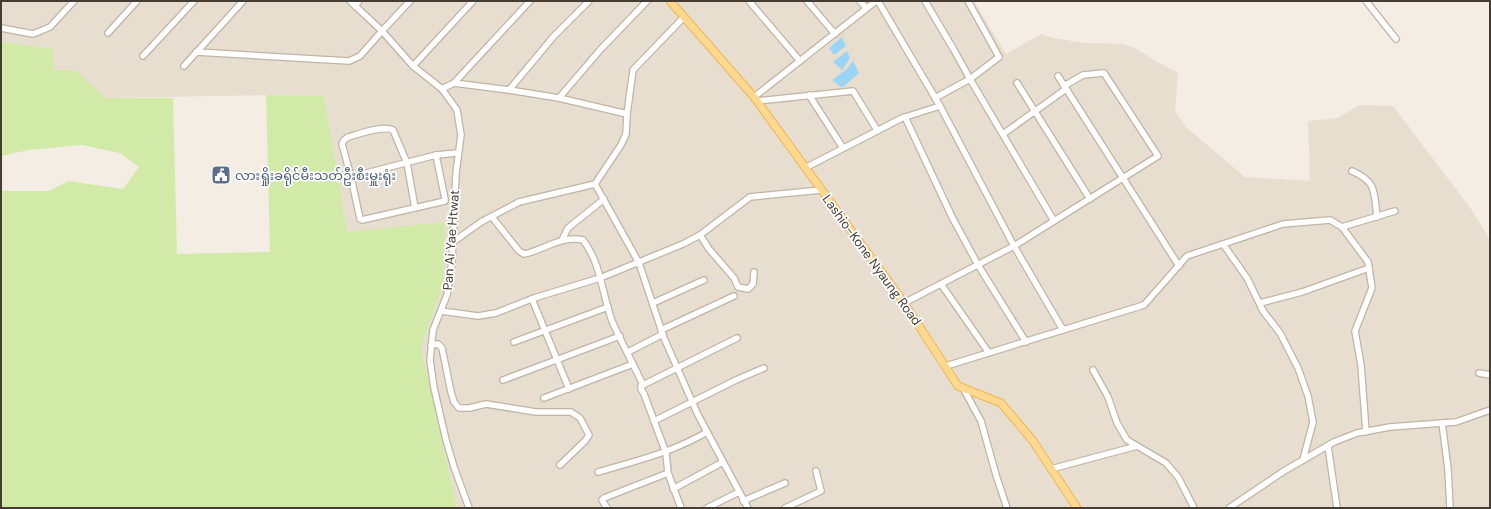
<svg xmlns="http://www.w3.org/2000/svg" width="1491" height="509" font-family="'DM Sans','Noto Sans Myanmar',sans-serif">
	<rect width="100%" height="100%" fill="#f3ede3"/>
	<path fill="#e7ded0" d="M 1,1 L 974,1 L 1006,54 L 1041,34 L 1053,38 L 1085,43 L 1122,44 L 1135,48 L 1157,62 L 1178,73 L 1175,111 L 1186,127 L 1245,177 L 1310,181 L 1308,121 L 1338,118 L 1359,105 L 1393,106 L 1471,209 L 1490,240 L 1490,508 L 457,508 L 421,347 L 443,284 L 347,233 L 324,96 L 266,95 L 105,98 L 74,71 L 54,70 L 53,49 L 1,42 Z"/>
	<path fill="#d1eaa8" d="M 1,42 L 53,49 L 54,70 L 74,70 L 105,98 L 173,98 L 177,254 L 270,252 L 266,95 L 324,96 L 347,232 L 445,222 L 443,284 L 421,347 L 457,508 L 1,508 L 1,191 L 49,191 L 68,181 L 123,189 L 139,167 L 120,153 L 82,145 L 29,150 L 1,156 L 1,67 L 2,64 Z"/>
	<g fill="#9ad5f5">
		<path d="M 842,37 L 846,46 L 834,55 L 829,48 Z"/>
		<path d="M 847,51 L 850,58 L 842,70 L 833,62 Z"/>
		<path d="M 853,61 L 859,73 L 842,88 L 832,80 L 847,69 Z"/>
	</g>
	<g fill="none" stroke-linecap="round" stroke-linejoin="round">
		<g stroke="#bfb4a5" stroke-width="8">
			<g id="minor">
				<path d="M 350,1 L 382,31 L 413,66 L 442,89 L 457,110 L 461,135 L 456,173 L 452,262 L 447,295 L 433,330 L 430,360 L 434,388 L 446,440 L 454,467 L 469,508"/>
				<path d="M 749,1 L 800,61"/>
				<path d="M 807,1 L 835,34"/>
				<path d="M 860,1 L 866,8"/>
				<path d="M 878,1 L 940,106 L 1014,246 L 1063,330"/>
				<path d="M 925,1 L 954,50 L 970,79 L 1054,221"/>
				<path d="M 1366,1 L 1396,39"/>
				<path d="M 355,6 L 359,1"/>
				<path d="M 1,28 L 33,34 L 50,27 L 74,1"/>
				<path d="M 108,33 L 137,1"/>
				<path d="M 196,52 L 349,61 L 360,56 L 382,31 L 410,1"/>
				<path d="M 143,56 L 194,1"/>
				<path d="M 184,66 L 243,1"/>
				<path d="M 413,66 L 473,1"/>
				<path d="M 1058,76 L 1179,266"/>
				<path d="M 454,83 L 530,1"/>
				<path d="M 1017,83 L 1090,199"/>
				<path d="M 442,89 L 454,83 L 509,90 L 559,98 L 627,114 L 633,70 L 684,17"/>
				<path d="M 509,90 L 554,36 L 589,1"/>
				<path d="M 809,95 L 843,148"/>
				<path d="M 754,97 L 876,1"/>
				<path d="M 559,98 L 600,50 L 647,1"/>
				<path d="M 935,98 L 970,79 L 999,57 L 968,1"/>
				<path d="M 757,101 L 853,91 L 877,130"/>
				<path d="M 627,114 L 626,134 L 621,145 L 595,184 L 639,263 L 664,338 L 698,415 L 748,508"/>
				<path d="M 905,117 L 952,217 L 978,265 L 1026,342"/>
				<path d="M 1003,134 L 1066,89"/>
				<path d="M 805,168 L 902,118 L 940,106"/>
				<path d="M 1352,171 C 1377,182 1374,192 1377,217"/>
				<path d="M 351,177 L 436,155 L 457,153"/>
				<path d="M 415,208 L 407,163 L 393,130 C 383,125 359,134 348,137 L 344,140 L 342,144 L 351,177 L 360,219 L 362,220 L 445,201 L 445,199 L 436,155"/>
				<path d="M 492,217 L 519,251 L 524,254 C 544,250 561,235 583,240 C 601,263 602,294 612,321 C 621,342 633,363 643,385"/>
				<path d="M 1342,227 L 1368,262 L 1372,288 L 1355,331 L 1361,365 L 1366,432"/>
				<path d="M 700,235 L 709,249 L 734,278 L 738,287 L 748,289 L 753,284 L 754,272"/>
				<path d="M 562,240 L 568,228 L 604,199"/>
				<path d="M 453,242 L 481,222 L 519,202 L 595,184"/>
				<path d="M 1223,244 L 1247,278 L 1263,311 L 1280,333 L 1298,368 L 1308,396 L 1313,422 L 1303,460"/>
				<path d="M 941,284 L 989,353"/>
				<path d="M 532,299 L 569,389"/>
				<path d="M 653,303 L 704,280"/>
				<path d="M 904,303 L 1014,246 L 1158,156 L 1104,73 L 1083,75 L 1064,86"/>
				<path d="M 1260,303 L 1302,292 L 1369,268"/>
				<path d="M 441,311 L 478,316 L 496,313 L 534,298 L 600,278 L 683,244 L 700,235 L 750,197 L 821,190"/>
				<path d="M 661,330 L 734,296"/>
				<path d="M 514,342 L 608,307"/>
				<path d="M 431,345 L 438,344 L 442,348 L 451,392 L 454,402 L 459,408 L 469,408 L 486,404 L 536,412 L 571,412 L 580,418 L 589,435 L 585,441 L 560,465"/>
				<path d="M 628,352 L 663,334"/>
				<path d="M 946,366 L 1144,305 L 1187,256 L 1283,224 L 1330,220 L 1342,227 L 1395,211"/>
				<path d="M 1093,370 L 1108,397 L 1117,423 L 1127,440 L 1166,463 L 1178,477 L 1194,508"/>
				<path d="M 1479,373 L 1490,375"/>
				<path d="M 503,380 L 620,336"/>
				<path d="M 963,388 L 981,421 L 996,475 L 1007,508"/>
				<path d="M 544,398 L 633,364"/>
				<path d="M 654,421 L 736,380 L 764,368"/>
				<path d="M 1442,423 L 1448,469 L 1450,508"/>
				<path d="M 1328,446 L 1337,508"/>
				<path d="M 1051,469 L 1137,446"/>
				<path d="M 598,472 C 636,461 673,452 707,432"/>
				<path d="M 673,489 L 723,462"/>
				<path d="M 743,501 L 785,483"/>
				<path d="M 607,508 L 602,500 L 604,498 L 668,473"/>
				<path d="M 681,508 L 668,473 L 666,453 L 644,394 L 641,389 L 641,386 L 737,338"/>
				<path d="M 707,508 L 739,492"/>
				<path d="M 785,508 L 821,491 L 816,471"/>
				<path d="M 1229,508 L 1284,471 L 1334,442 L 1357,433 L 1390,427 L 1456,422 L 1490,410"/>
			</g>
		</g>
		<g stroke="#ebb658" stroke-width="9">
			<path id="major" d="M 670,1 L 754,97 L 904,303 L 958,386 L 1001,403 L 1033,441 L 1077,508"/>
		</g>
		<use href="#minor" stroke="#fff" stroke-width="5.5"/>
		<use href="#major" stroke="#ffd88f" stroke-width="7"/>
	</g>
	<defs>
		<g id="civic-square" transform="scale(1)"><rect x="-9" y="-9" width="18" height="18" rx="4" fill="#5c6f8a" stroke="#fff"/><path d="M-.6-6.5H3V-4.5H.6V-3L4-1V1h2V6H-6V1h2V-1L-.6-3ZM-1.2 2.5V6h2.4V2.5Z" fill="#fff"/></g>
	</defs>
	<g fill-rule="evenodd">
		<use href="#civic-square" x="221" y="175"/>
	</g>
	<g text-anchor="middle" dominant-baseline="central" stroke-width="3.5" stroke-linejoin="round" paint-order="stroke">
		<g font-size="13" fill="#4e5e75" stroke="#fff" text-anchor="start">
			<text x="235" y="175">လားရှိုးခရိုင်မီးသတ်ဦးစီးမှူးရုံး</text>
		</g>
		<g font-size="13" fill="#453c33" stroke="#fff">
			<text transform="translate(451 240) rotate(-86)">Pan Ai Yae Htwat</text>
			<text transform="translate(872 260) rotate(54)">Lashio-Kone Nyaung Road</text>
		</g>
	</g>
	<rect width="1491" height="509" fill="none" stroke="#453c33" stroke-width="4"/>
</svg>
